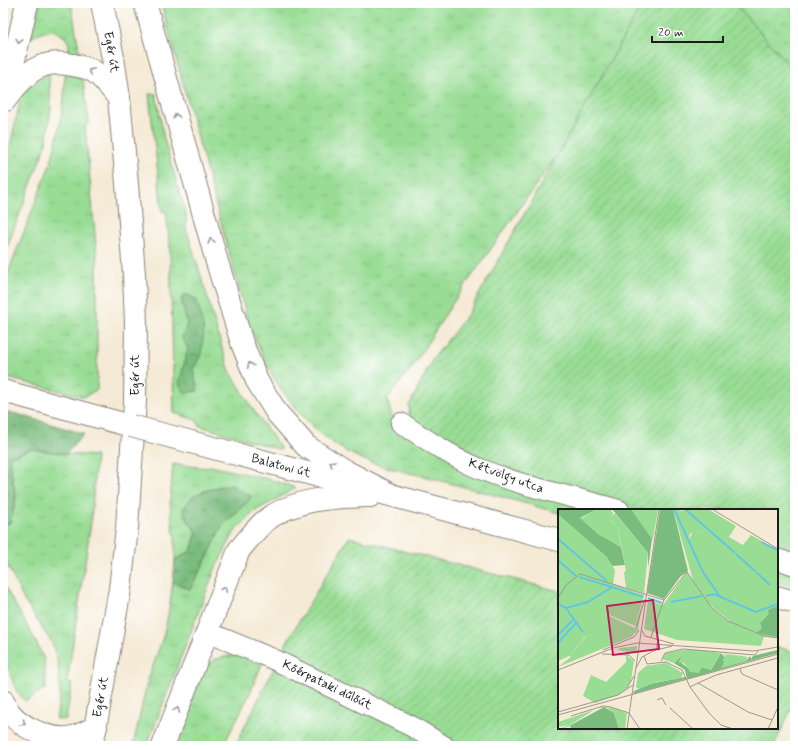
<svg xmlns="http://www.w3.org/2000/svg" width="798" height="749" font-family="Mynerve,sans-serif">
	<defs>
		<pattern id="grass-tufts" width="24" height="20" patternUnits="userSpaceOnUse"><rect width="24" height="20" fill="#99dd95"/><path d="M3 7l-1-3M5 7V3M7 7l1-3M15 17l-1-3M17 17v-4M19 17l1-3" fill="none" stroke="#83bd80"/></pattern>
		<pattern id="forest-crowns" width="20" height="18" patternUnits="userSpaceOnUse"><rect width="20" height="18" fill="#7abc7e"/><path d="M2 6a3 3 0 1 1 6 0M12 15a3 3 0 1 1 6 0" fill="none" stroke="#639866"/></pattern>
		<pattern id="park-crowns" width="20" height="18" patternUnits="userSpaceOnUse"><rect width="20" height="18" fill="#99dd95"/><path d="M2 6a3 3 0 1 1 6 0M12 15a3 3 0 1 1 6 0" fill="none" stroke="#83bd80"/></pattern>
		<pattern id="garden-furrows" width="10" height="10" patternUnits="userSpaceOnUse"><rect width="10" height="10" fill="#99dd95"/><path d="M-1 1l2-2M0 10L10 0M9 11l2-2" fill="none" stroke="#83bd80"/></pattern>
	</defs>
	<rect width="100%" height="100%" fill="#fff"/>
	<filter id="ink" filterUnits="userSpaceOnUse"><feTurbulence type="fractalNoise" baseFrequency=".025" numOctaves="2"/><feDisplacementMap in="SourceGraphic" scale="8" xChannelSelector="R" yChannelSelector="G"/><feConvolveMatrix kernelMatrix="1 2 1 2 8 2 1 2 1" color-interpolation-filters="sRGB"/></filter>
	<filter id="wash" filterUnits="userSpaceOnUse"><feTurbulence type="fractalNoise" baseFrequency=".012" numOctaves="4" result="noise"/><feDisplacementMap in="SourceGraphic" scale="16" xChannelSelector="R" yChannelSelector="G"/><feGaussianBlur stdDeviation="0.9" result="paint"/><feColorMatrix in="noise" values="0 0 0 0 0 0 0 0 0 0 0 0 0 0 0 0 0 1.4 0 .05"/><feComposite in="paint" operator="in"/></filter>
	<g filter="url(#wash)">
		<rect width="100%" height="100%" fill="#f5ead5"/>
		<g fill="url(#grass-tufts)" stroke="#5a7c58">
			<path d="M 40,3 L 71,3 L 80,55 L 68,54 L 69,44 L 65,37 L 53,30 L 41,32 L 31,38 Z"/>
			<path d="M 161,3 L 643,3 L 560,151 L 452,304 L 413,366 L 387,399 L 394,424 L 597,510 L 559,510 L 559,513 C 515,500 471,489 427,477 C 397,470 365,464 339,447 C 317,434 292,406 278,384 C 265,365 257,342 248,322 Z"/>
			<path d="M 49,74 L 51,108 L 46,144 L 3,258 L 3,179 L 21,96 L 40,77 Z"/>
			<path d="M 65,74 L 74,76 L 83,80 L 89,123 L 85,125 L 97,257 L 97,390 L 92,392 L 85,397 L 3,377 L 3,286 L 51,162 L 58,134 L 64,98 Z"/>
			<path d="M 149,94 L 156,94 L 164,139 L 186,214 L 186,228 L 205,289 L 222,348 L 230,371 L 254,411 L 280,447 L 281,450 L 200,426 L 196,420 L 174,413 L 170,248 L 166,212 L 162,211 Z"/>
			<path d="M 31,449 L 66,454 L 96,456 L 91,522 L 67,682 L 72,684 L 66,720 L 56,719 L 60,695 L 58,663 L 52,643 L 25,602 L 8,567 L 3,551 L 3,523 L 10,523 L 16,499 L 9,457 Z"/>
			<path d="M 173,464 L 206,468 L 210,466 L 268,479 L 296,488 L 255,511 L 235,531 L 215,569 L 149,740 L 148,746 L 133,746 L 147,683 L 163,637 L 168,616 L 173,582 L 190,589 L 211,550 L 221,527 L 252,497 L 218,487 L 205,491 L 191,498 L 188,521 L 197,532 L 191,551 L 175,560 L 175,534 L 173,532 L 170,502 Z"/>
			<path d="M 777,567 L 795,573 L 795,587 L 777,582 Z"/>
			<path d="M 3,584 L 32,634 L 44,659 L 46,688 C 38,691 33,698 25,701 L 16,690 L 3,655 Z"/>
			<path d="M 229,656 L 242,656 L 262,664 L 249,695 L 223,746 L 174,746 L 204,669 L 213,660 Z"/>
		</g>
		<g fill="url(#forest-crowns)" stroke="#4b6c4d">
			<path d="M 187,294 L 197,300 L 204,331 L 201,355 L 193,369 L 198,391 L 185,393 L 179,384 L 188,349 L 182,338 L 187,323 L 181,299 Z"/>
			<path d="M 3,412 L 17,414 L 84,434 L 66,454 L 31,449 L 9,457 L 16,499 L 10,523 L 3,523 Z"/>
			<path d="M 232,485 L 252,497 L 221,527 L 211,550 L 190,589 L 173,582 L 175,560 L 191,551 L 197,532 L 188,521 L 183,509 C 186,506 188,501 191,498 C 201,490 220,487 232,485 Z"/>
		</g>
		<path fill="url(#park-crowns)" stroke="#5a7c58" d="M 734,3 L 795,3 L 795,72 Z"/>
		<g fill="url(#garden-furrows)" stroke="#5a7c58">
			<path d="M 643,3 L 734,3 L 795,72 L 795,565 L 777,559 L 777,510 L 610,510 L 533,487 L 410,421 L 409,406 L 433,359 L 468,314 Z"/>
			<path d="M 349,537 L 559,591 L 559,728 L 777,728 L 777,647 L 795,652 L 795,701 L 774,746 L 235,746 L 289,638 Z"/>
		</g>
	</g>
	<g filter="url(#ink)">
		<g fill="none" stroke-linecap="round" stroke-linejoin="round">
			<g stroke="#888378" stroke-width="22">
				<g id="minor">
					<path d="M 401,423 C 426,439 450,456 478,468 C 523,487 572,496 619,510"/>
					<path d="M 777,559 L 795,565"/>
					<path d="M 207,632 L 273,659 L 411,726 L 444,746"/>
				</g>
			</g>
			<g stroke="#888378" stroke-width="24">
				<g id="primary">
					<path d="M 145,3 L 217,262 L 242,343 L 257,381 L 277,413 L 306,446 L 345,471 L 391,495"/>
					<path d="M 6,95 L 27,3"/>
					<path d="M 5,100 C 24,75 39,57 73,65 C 80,66 91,69 96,73 C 105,80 112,90 119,98"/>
					<path d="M 3,391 L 131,426"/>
					<path d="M 176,438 L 559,540"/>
					<path d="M 777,597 L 795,602"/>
					<path d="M 3,701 C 11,724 50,743 73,737 C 81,735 89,730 96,727"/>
					<path d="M 92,746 L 120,589 L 127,528 L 135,401 L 136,324 L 134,274 L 127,184 L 119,98 L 113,58 L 102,3"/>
					<path d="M 163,746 L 239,550 C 247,541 254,531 264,522 C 293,498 334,497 370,496"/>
				</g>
			</g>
			<use href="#minor" stroke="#fff" stroke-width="20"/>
			<use href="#primary" stroke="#fff" stroke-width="22"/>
			<g stroke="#888378" stroke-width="24" stroke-linecap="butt">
				<path id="primary-bridge" d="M 131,426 L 176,438"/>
			</g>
			<use href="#primary-bridge" stroke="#fff" stroke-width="22"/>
		</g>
		<defs><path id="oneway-chevron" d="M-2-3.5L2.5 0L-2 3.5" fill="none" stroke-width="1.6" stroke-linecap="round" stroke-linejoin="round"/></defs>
		<g stroke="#999">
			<use href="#oneway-chevron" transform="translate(19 41) rotate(103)"/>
			<use href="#oneway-chevron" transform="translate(91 71) rotate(-153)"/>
			<use href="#oneway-chevron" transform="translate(176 116) rotate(-105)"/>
			<use href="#oneway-chevron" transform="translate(211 241) rotate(-106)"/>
			<use href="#oneway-chevron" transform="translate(250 365) rotate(-112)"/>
			<use href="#oneway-chevron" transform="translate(332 463) rotate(-148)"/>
			<use href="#oneway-chevron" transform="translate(224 589) rotate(-68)"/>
			<use href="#oneway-chevron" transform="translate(177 710) rotate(-69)"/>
			<use href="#oneway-chevron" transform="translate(23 723) rotate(35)"/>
		</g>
	</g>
	<g text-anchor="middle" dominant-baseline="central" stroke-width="3" stroke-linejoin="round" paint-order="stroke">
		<g font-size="13" fill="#1c1c1c" stroke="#fff">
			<text transform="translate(111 52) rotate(80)">Egér út</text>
			<text transform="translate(135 375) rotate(-90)">Egér út</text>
			<text transform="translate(281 466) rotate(15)">Balatoni út</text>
			<text transform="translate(506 476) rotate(20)">Kétvölgy utca</text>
			<text transform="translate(327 685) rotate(26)">Kőérpataki dűlőút</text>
			<text transform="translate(101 697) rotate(-80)">Egér út</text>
		</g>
	</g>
	<g transform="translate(558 509)">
		<rect width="220" height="220" fill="#f5ead5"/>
		<path d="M 39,0 L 52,0 L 55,4 L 53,11 L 60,20 L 63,38 L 40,25 L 22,10 ZM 73,0 L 100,0 L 95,30 L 93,29 ZM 116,0 L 150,0 L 178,17 L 171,28 L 185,36 L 193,26 L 220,41 L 220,129 L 206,127 L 175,115 L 151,95 L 135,71 L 145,62 L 130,31 L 136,22 L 153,23 L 124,1 ZM 55,75 L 75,82 L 85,90 L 47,105 L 77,119 L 85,91 L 80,121 L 73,128 L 0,158 L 13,148 L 11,147 L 28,128 ZM 79,137 L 78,144 L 59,141 L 62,139 ZM 44,198 L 55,199 L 69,204 L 67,220 L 61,220 L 56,204 L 49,199 L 42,199 Z" fill="#99dd95"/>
		<path d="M 0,0 L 39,0 L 22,9 L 40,25 L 63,38 L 67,56 L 54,57 L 46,47 L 0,14 ZM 54,0 L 73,0 L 94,30 L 90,59 L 90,44 ZM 102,0 L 115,0 L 130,62 L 122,68 L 106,90 L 89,84 ZM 220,97 L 220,128 L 199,124 L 204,119 L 202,114 L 211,105 L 210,101 ZM 220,141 L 220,144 L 129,170 L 127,161 L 116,154 L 123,147 L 125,148 L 121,152 L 131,160 L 136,163 L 144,158 L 153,161 L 163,144 L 166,148 L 170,146 L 165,152 L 167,152 L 164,158 L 188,152 L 192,147 L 193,150 L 195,147 ZM 127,168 L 128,170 L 75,185 L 76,182 L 92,175 ZM 46,198 L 56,204 L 61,220 L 12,220 L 13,217 L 0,220 L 13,216 Z" fill="#7abc7e"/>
		<path d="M 115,0 L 130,3 L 153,24 L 139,22 L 132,25 L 130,31 L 145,63 L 135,71 Z" fill="#99dd95"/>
		<path d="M 57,4 L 90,44 L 86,84 L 68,79 L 66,63 L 68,62 L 60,20 L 52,9 ZM 0,5 L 49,48 L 57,61 L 55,76 L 87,86 L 85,90 L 66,83 L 11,147 L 0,152 Z" fill="#99dd95"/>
		<path d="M 129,63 L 153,98 L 170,112 L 206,127 L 203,137 L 119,131 L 86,120 L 90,91 L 105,96 ZM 66,83 L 85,90 L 77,117 L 47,104 ZM 125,141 L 140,141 L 163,144 L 153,161 L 144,158 L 141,164 L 132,163 L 126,154 L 121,154 L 123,147 L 116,154 L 104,150 L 108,144 ZM 166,145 L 184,147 L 189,148 L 188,152 L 163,159 L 167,153 L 164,151 L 169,146 L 165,147 ZM 68,146 L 76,152 L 73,172 L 68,180 L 60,186 L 37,194 L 25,187 L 33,166 L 48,173 L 68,153 ZM 108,154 L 125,164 L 123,169 L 96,174 L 81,180 L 78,178 L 80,164 L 88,157 ZM 36,201 L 12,216 L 0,218 L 0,213 Z" fill="#99dd95"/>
		<path fill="none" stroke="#63c6e1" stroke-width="2" d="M 116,0 L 145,63 L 163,89M 127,0 L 177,44M 0,30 L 49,72M 203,33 L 219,41M 178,45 L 197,62M 0,51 L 18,67M 198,63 L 212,76M 21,68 L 54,78M 148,87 L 156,85 L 198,103 L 220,95M 90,89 L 104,94M 113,93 L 144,87M 0,95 L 8,99 L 30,93 L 54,78 L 85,88M 8,99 L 25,123M 0,126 L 15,111M 0,134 L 18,114"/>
		<path fill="none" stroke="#9e988b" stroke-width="1" d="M 154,0 L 220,40M 0,89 L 8,76 L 22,65 L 106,91 L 129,63 L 153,98 L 170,112 L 206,127 L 220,129M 78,118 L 87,90M 83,120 L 87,127 L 116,135M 93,128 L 106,91M 45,141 L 76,128 L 81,121M 99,141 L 114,137M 44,145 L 71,146 L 77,152M 86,147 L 89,155 L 108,153 L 124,161 L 132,178 L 151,204 L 163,216 L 175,220M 103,152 L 107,144 L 125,140 L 197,146 L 200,142M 78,159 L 84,148 L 99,140 L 99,134M 182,160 L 184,165 L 220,181M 0,161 L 55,139 L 79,134 L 196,142 L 220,138M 140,174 L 158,166 L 220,149M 132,178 L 140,174 L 190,203 L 214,211M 69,179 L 76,167M 99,191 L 104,189 L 108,196M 112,199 L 135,220M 0,203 L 60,186 L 75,176M 0,206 L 220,145M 13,207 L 45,197 L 53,198 L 71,204 L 82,220M 69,220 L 101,0M 210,220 L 220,198"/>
		<path fill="#c2185b" fill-opacity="0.15" stroke="#c2185b" stroke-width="2" d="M 95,91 L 101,140 L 55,146 L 49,97 Z"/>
		<rect width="220" height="220" fill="none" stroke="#1c1c1c" stroke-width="2"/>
	</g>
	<rect width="798" height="749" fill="none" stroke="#fff" stroke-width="16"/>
	<path d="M652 36v6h71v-6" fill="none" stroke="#1c1c1c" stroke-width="2"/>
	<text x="658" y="36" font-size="12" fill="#1c1c1c" stroke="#ffffff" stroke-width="3" paint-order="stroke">20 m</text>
</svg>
